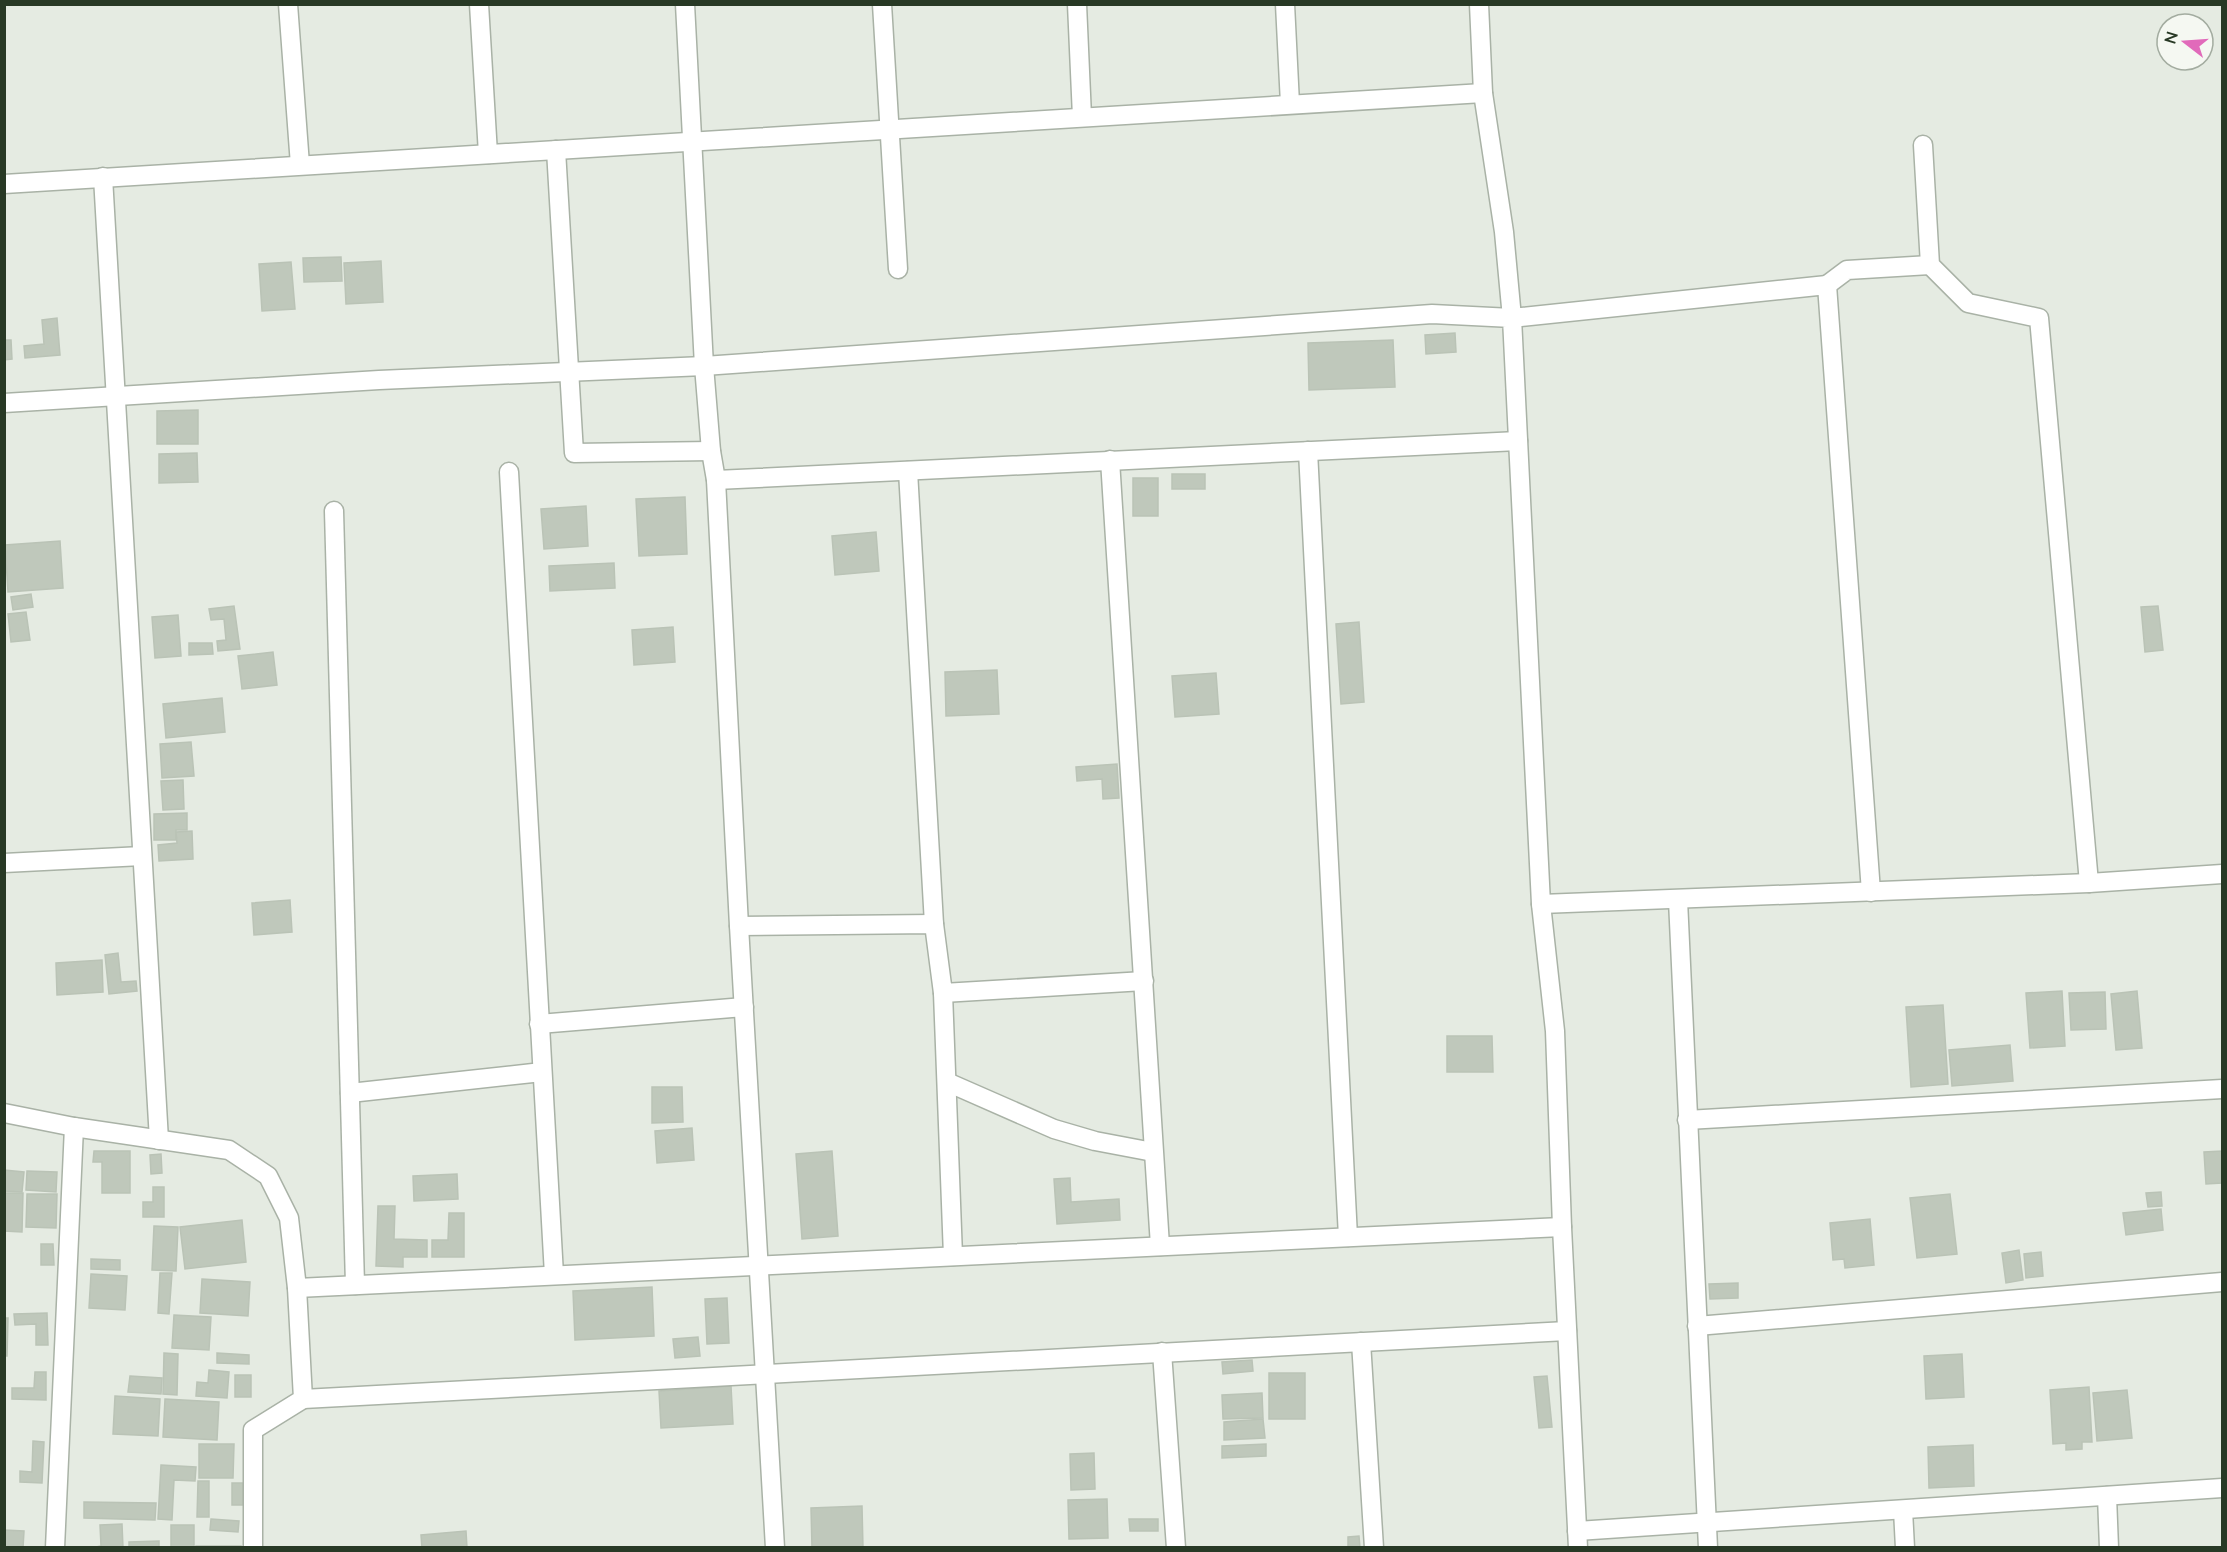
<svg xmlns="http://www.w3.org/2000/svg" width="2227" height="1552" font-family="'Nunito Sans',sans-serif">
	<rect width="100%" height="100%" fill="#e5ebe2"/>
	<g fill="#bfc8bb" stroke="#bac3b6" stroke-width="1.5">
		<path d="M 341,257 L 342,281 L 304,282 L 303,258 Z"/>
		<path d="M 381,261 L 383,302 L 346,304 L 344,263 Z"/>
		<path d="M 291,262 L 295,309 L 262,311 L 259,264 Z"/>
		<path d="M 57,318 L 60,355 L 25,358 L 24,346 L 44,344 L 42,320 Z"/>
		<path d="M 1455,333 L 1456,352 L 1426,354 L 1425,335 Z"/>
		<path d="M 4,340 L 11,340 L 12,359 L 4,360 Z"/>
		<path d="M 1393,340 L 1395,387 L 1309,390 L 1308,343 Z"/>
		<path d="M 198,410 L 198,444 L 157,444 L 157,411 Z"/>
		<path d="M 197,453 L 198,482 L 159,483 L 159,454 Z"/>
		<rect x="1172" y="474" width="33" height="15"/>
		<rect x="1133" y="478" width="25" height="38"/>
		<path d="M 685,497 L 687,554 L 639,556 L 636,499 Z"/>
		<path d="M 586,506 L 588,546 L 544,549 L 541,509 Z"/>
		<path d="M 876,532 L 879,571 L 835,575 L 832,536 Z"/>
		<path d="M 60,541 L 63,588 L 8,592 L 5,545 Z"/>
		<path d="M 614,563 L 615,588 L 550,591 L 549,566 Z"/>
		<path d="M 31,594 L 33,607 L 13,610 L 11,597 Z"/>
		<path d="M 234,606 L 240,649 L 218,651 L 217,641 L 226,640 L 224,619 L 211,620 L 209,609 Z"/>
		<path d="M 2158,606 L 2163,650 L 2145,652 L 2141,607 Z"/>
		<path d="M 26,612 L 30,640 L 11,642 L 8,614 Z"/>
		<path d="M 178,615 L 181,656 L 155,658 L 152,617 Z"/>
		<path d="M 1359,622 L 1364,702 L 1341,704 L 1336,624 Z"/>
		<path d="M 673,627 L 675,662 L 634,665 L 632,630 Z"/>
		<path d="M 189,643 L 212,643 L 213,654 L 189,655 Z"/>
		<path d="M 273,652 L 277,685 L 242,689 L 238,656 Z"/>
		<path d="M 997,670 L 999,714 L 946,716 L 945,672 Z"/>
		<path d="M 1216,673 L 1219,714 L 1175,717 L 1172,676 Z"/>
		<path d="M 222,698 L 225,732 L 166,738 L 163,704 Z"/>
		<path d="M 191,742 L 194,776 L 162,778 L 160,744 Z"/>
		<path d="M 1117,764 L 1119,798 L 1103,799 L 1102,779 L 1077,781 L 1076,767 Z"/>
		<path d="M 183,780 L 184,809 L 163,810 L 161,781 Z"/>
		<path d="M 187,813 L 187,830 L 176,830 L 176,840 L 154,840 L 154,814 Z"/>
		<path d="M 192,831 L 193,859 L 159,861 L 158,845 L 177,843 L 176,832 Z"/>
		<path d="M 290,900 L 292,932 L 254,935 L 252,903 Z"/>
		<path d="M 118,953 L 121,982 L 136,981 L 137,991 L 109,994 L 105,955 Z"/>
		<path d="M 102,960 L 103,992 L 57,995 L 56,963 Z"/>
		<path d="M 2062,991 L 2065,1046 L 2030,1048 L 2026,993 Z"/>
		<path d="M 2137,991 L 2142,1048 L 2116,1050 L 2111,994 Z"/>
		<path d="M 2105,992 L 2106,1029 L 2071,1030 L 2069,993 Z"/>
		<path d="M 1943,1005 L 1948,1084 L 1911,1087 L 1906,1007 Z"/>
		<path d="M 1447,1036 L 1492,1036 L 1493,1072 L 1447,1072 Z"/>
		<path d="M 2010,1045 L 2013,1081 L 1952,1086 L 1949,1050 Z"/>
		<path d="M 652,1087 L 682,1087 L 683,1122 L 652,1123 Z"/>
		<path d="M 692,1128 L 694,1160 L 657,1163 L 655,1131 Z"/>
		<path d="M 94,1151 L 130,1151 L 130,1193 L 102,1193 L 102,1162 L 93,1162 Z"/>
		<path d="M 832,1151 L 838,1236 L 802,1239 L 796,1154 Z"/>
		<path d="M 2222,1151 L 2222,1183 L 2206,1184 L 2204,1152 Z"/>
		<path d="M 161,1154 L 162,1173 L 151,1174 L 150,1155 Z"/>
		<path d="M 4,1170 L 24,1172 L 22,1192 L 4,1191 Z"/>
		<path d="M 27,1171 L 57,1172 L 56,1192 L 26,1190 Z"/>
		<path d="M 457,1174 L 458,1199 L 414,1201 L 413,1176 Z"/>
		<path d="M 1070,1178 L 1071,1202 L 1119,1199 L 1120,1220 L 1057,1224 L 1054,1179 Z"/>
		<path d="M 153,1187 L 164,1187 L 164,1217 L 143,1217 L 143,1202 L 153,1202 Z"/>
		<path d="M 2161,1192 L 2162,1206 L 2148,1207 L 2146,1193 Z"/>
		<path d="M 4,1193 L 23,1193 L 22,1232 L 4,1231 Z"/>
		<path d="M 27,1194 L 57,1194 L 56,1228 L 26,1227 Z"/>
		<path d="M 1950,1194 L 1957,1254 L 1917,1258 L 1910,1198 Z"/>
		<path d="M 378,1206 L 395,1206 L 394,1239 L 427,1240 L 427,1257 L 403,1257 L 403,1267 L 376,1266 Z"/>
		<path d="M 2161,1209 L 2163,1230 L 2126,1235 L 2123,1213 Z"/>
		<path d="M 449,1213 L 464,1213 L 464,1257 L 432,1257 L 432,1240 L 448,1240 Z"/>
		<path d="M 1870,1219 L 1874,1265 L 1845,1268 L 1844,1259 L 1833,1260 L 1830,1223 Z"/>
		<path d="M 242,1220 L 246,1262 L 185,1269 L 180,1227 Z"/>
		<path d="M 154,1226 L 178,1227 L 176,1271 L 152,1270 Z"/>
		<path d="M 41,1244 L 53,1244 L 54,1265 L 41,1265 Z"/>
		<path d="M 2019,1250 L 2023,1280 L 2006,1283 L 2002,1253 Z"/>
		<path d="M 2041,1252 L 2043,1276 L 2026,1278 L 2024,1254 Z"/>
		<path d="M 91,1259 L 120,1260 L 120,1270 L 91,1269 Z"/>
		<path d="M 160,1273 L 172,1273 L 169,1314 L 158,1313 Z"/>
		<path d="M 91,1274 L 127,1276 L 125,1310 L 89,1308 Z"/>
		<path d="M 202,1279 L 250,1282 L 248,1316 L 200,1313 Z"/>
		<path d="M 1738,1283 L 1738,1298 L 1710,1299 L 1709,1284 Z"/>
		<path d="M 652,1287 L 654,1336 L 575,1340 L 573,1291 Z"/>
		<path d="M 727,1298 L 729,1343 L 707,1344 L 705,1299 Z"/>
		<path d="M 47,1313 L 48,1345 L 36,1345 L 36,1324 L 15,1325 L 14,1314 Z"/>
		<path d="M 174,1315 L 211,1317 L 209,1350 L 172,1348 Z"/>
		<path d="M 4,1318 L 8,1318 L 7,1356 L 4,1356 Z"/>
		<path d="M 698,1337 L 700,1356 L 675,1358 L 673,1339 Z"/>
		<path d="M 164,1353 L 178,1354 L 177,1395 L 163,1394 Z"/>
		<path d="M 217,1353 L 249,1355 L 249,1364 L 217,1363 Z"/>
		<path d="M 1962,1354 L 1964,1397 L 1926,1399 L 1924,1356 Z"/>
		<path d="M 1252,1360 L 1253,1371 L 1223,1374 L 1222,1362 Z"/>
		<path d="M 209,1370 L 229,1372 L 227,1398 L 196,1396 L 197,1382 L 208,1383 Z"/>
		<path d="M 35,1372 L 46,1372 L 46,1400 L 12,1399 L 12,1388 L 34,1388 Z"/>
		<rect x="1269" y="1373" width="36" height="46"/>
		<rect x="235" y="1375" width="16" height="22"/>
		<path d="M 130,1376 L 162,1378 L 161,1394 L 128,1392 Z"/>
		<path d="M 1547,1376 L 1552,1427 L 1539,1428 L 1534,1377 Z"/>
		<path d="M 731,1386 L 733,1424 L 661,1428 L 659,1391 Z"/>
		<path d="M 2089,1387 L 2092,1442 L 2082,1442 L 2082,1449 L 2066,1450 L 2066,1443 L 2053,1444 L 2050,1390 Z"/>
		<path d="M 2127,1390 L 2132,1438 L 2097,1441 L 2093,1393 Z"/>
		<path d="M 1262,1393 L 1263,1418 L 1223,1419 L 1222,1395 Z"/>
		<path d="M 115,1396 L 160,1399 L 158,1436 L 113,1434 Z"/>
		<path d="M 165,1399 L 219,1402 L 217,1440 L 163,1437 Z"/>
		<path d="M 1263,1419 L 1265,1438 L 1224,1440 L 1224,1422 Z"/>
		<path d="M 33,1441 L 44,1442 L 42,1483 L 20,1482 L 20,1471 L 32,1472 Z"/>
		<path d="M 199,1444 L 234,1444 L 233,1478 L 199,1478 Z"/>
		<path d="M 1266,1444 L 1266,1456 L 1222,1458 L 1222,1446 Z"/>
		<path d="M 1973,1445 L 1974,1486 L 1929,1488 L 1928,1447 Z"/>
		<path d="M 1094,1453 L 1095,1489 L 1071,1490 L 1070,1454 Z"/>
		<path d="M 161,1465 L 196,1467 L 195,1481 L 174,1480 L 172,1520 L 158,1519 Z"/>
		<path d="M 198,1481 L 209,1481 L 209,1517 L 197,1517 Z"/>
		<rect x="232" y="1483" width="11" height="22"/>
		<path d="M 1107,1499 L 1108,1538 L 1069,1539 L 1068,1500 Z"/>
		<path d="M 84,1502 L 156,1503 L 155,1520 L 84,1518 Z"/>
		<path d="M 862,1506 L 863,1548 L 812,1548 L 811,1508 Z"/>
		<path d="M 211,1519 L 239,1521 L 238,1532 L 210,1530 Z"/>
		<path d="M 1129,1519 L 1158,1519 L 1158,1531 L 1130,1531 Z"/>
		<path d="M 122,1524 L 123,1548 L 91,1548 L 101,1546 L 100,1525 Z"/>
		<rect x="171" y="1525" width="23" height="23"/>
		<path d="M 4,1530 L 24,1531 L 23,1548 L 4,1548 Z"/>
		<path d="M 466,1531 L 467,1548 L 422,1548 L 421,1535 Z"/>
		<path d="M 1359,1536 L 1360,1548 L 1348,1548 L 1348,1537 Z"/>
		<path d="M 159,1541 L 159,1548 L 129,1548 L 129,1542 Z"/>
		<rect x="196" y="1546" width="45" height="2"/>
	</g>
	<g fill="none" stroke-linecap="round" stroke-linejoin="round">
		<g stroke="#a9b2a6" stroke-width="21">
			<g id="street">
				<path d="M 288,4 L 300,165"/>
				<path d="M 479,4 L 488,154"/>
				<path d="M 685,4 L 704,366 L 711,451 L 716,480 L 739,926 L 775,1548"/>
				<path d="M 882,4 L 898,269"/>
				<path d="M 1077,4 L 1082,117"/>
				<path d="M 1285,4 L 1290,104"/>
				<path d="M 1479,4 L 1483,93 L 1504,232 L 1512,318 L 1827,285 L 1871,892"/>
				<path d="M 1923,145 L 1930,265 L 1968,303 L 2039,318 L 2089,883"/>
				<path d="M 556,150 L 574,453 L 711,451"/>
				<path d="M 103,177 L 159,1140"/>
				<path d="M 4,184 L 1483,93"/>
				<path d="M 1827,285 L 1847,270 L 1930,265"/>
				<path d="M 4,403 L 379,380 L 704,366 L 1432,314 L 1512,318 L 1541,904 L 1555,1031 L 1562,1227 L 1578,1548"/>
				<path d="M 1308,451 L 1348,1237"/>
				<path d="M 1110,460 L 1160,1246"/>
				<path d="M 908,471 L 934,924"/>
				<path d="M 509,472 L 554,1275"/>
				<path d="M 716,480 L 1518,441"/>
				<path d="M 334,511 L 355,1285"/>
				<path d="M 4,863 L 142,856"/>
				<path d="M 1678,900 L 1708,1548"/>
				<path d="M 1541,904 L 2089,883 L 2222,874"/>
				<path d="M 739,926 L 934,924 L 943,993 L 1144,981"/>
				<path d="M 943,993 L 953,1256"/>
				<path d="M 539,1024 L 744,1007"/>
				<path d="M 947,1082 L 1054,1129 L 1095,1141 L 1153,1152"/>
				<path d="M 350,1093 L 542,1072"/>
				<path d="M 4,1113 L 74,1127 L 229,1150 L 268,1176 L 289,1218 L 297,1288 L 303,1399 L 253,1430 L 253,1548"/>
				<path d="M 1687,1120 L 2222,1089"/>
				<path d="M 297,1288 L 1562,1227"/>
				<path d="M 1697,1326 L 2222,1282"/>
				<path d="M 1361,1342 L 1374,1548"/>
				<path d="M 1162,1352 L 1176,1548"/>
				<path d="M 303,1399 L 1567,1331"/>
				<path d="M 2107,1496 L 2109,1548"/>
				<path d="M 1903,1510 L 1905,1548"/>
				<path d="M 1577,1531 L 2222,1488"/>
				<path d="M 55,1548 L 74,1127"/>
			</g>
		</g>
		<use href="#street" stroke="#fff" stroke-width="18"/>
	</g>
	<rect width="2227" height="1552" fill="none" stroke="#283925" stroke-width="12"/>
	<g transform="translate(2185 42) rotate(287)"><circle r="28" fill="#f5f8f2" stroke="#a3aca0" stroke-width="1.5"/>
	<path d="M0-4.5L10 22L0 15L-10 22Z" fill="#e16aba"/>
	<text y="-9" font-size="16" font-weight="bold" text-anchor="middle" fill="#283925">N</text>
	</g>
</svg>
